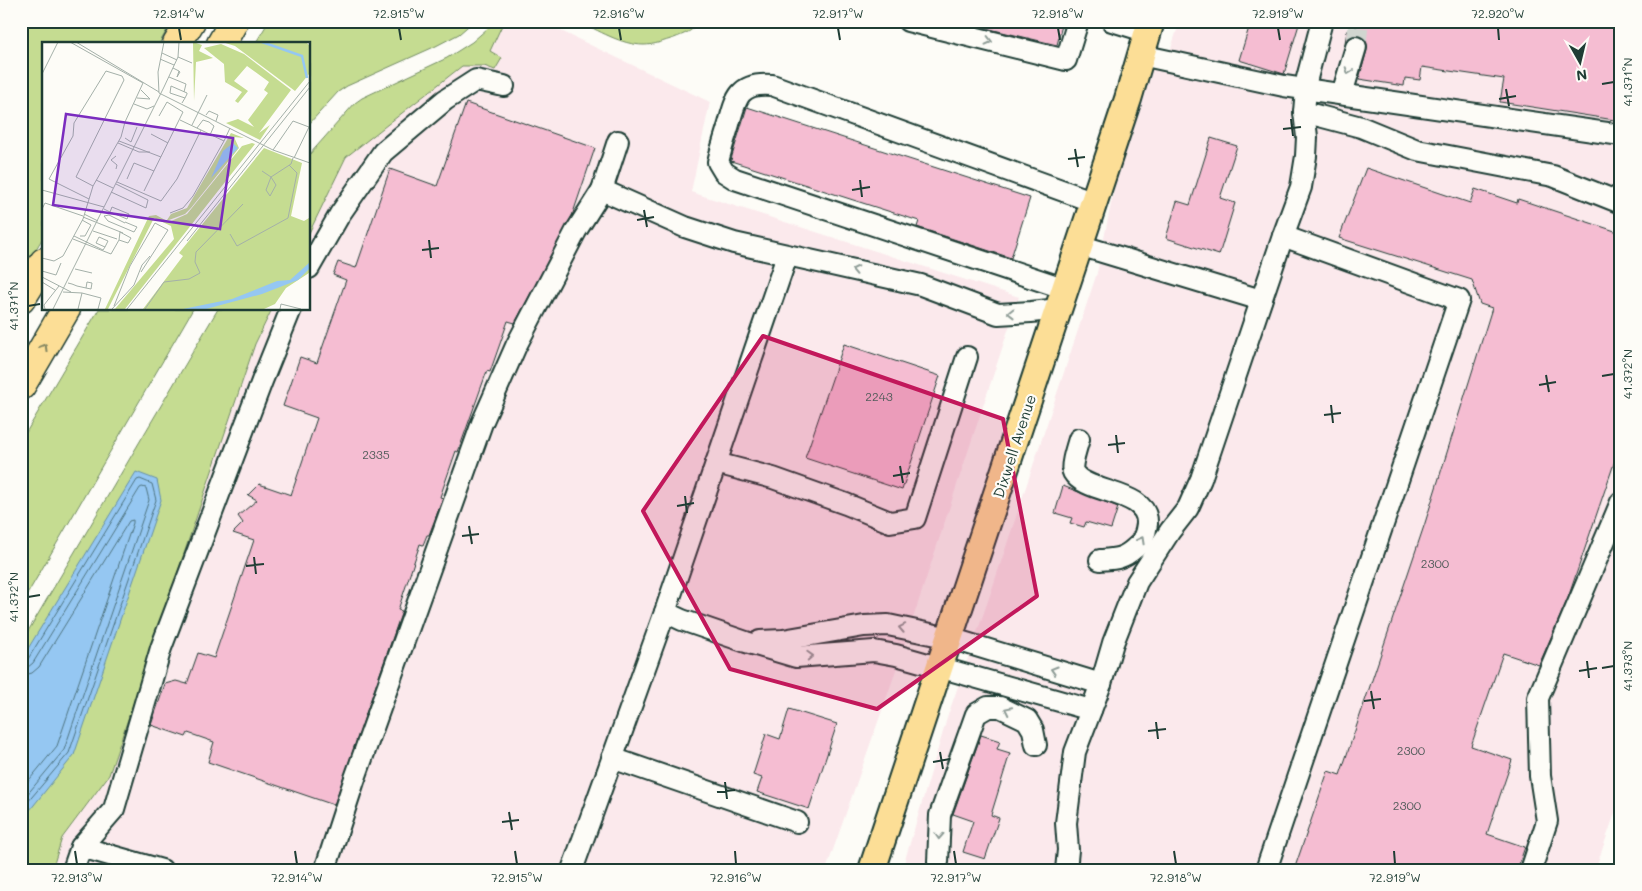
<svg xmlns="http://www.w3.org/2000/svg" width="1642" height="891" font-family="Mali,sans-serif">
	<rect width="100%" height="100%" fill="#fdfcf7"/>
	<filter id="ink" filterUnits="userSpaceOnUse"><feTurbulence type="fractalNoise" baseFrequency=".02" numOctaves="2"/><feDisplacementMap in="SourceGraphic" scale="10" xChannelSelector="R" yChannelSelector="G"/><feConvolveMatrix kernelMatrix="1 2 1 2 8 2 1 2 1" color-interpolation-filters="sRGB"/></filter>
	<g filter="url(#ink)">
		<g fill="#fbe9ec">
			<path d="M 498,21 L 540,21 L 710,102 L 691,192 L 1019,297 L 892,682 L 826,870 L 52,870 L 62,838 L 109,775 L 255,344 L 272,309 L 309,309 L 309,233 L 346,157 L 462,66 L 493,24 Z"/>
			<path d="M 1180,21 L 1621,21 L 1621,796 L 1595,870 L 902,870 L 948,715 L 990,595 L 1097,273 L 1141,55 L 1167,60 Z"/>
		</g>
		<g fill="#c5dc91" stroke="#728c62">
			<path d="M 21,21 L 172,21 L 159,44 L 44,44 L 44,236 L 21,274 Z"/>
			<path d="M 269,21 L 474,21 L 459,34 L 434,47 L 347,86 L 338,92 L 309,124 L 309,44 L 255,44 Z"/>
			<path d="M 496,21 L 504,21 L 490,51 L 502,58 L 495,70 L 484,66 L 462,66 L 346,157 L 309,233 L 309,155 L 355,103 L 362,98 L 447,58 L 472,42 Z"/>
			<path d="M 578,21 L 699,21 C 694,31 684,34 674,38 C 664,41 654,45 644,45 C 621,45 598,30 578,21 Z"/>
			<path d="M 99,309 L 193,309 L 21,605 L 21,441 Z"/>
			<path d="M 218,309 L 272,309 L 255,344 L 109,775 L 62,838 L 52,870 L 21,870 L 21,643 Z"/>
		</g>
		<path fill="#95c7f2" stroke="#6690a6" d="M 136,472 L 157,480 L 161,500 L 74,755 L 30,810 L 21,817 L 21,660 Z"/>
		<g fill="none" stroke-linecap="round" stroke-linejoin="round">
			<g stroke="#4e7480" stroke-width="1">
				<path d="M 21,662 L 28,659 L 137,480 L 140,479 L 152,484 L 156,500 L 69,753 L 21,810"/>
				<path d="M 21,668 L 28,667 L 33,663 L 140,488 L 142,487 L 146,488 L 149,500 L 64,750 L 21,802"/>
				<path d="M 21,676 L 32,673 L 39,667 L 129,521 L 133,520 L 133,523 L 57,746 L 21,790"/>
			</g>
		</g>
		<g fill="#f5bdd2" stroke="#1f3d34">
			<path d="M 978,21 L 1063,21 L 1057,45 L 977,26 Z"/>
			<path d="M 1251,21 L 1300,21 L 1284,74 L 1239,60 Z"/>
			<path d="M 1357,21 L 1621,21 L 1621,121 L 1500,102 L 1504,79 L 1422,67 L 1420,80 L 1405,78 L 1404,86 L 1359,79 L 1367,50 L 1367,44 L 1364,39 L 1359,36 L 1353,36 L 1348,38 L 1345,43 L 1347,31 L 1355,32 Z"/>
			<path d="M 466,103 L 595,148 L 572,216 L 515,323 L 508,321 L 490,372 L 487,371 L 458,452 L 456,451 L 440,497 L 443,498 L 429,535 L 427,535 L 423,545 L 420,544 L 398,610 L 402,611 L 334,805 L 208,762 L 214,742 L 188,733 L 186,737 L 151,725 L 165,684 L 176,681 L 187,684 L 198,653 L 214,658 L 254,540 L 233,533 L 243,523 L 238,516 L 257,500 L 248,495 L 259,484 L 291,495 L 317,418 L 283,406 L 300,357 L 317,363 L 346,280 L 333,275 L 338,262 L 356,268 L 390,169 L 437,186 Z"/>
			<path d="M 747,107 L 1030,198 L 1011,258 L 917,227 L 919,221 L 731,161 L 732,156 Z"/>
			<path d="M 1211,138 L 1237,146 L 1220,198 L 1235,203 L 1219,255 L 1166,238 L 1177,201 L 1190,205 Z"/>
			<path d="M 1366,168 L 1470,203 L 1475,189 L 1517,203 L 1518,199 L 1621,233 L 1621,443 L 1568,598 L 1539,665 L 1503,653 L 1471,746 L 1512,760 L 1487,834 L 1525,847 L 1517,870 L 1294,870 L 1328,771 L 1340,775 L 1425,523 L 1492,308 L 1480,304 L 1472,280 L 1339,238 Z"/>
			<path d="M 844,344 L 940,376 L 902,490 L 805,458 Z"/>
			<path d="M 1063,486 L 1118,507 L 1111,529 L 1086,522 L 1084,527 L 1070,523 L 1072,518 L 1055,513 Z"/>
			<path d="M 789,709 L 837,724 L 809,809 L 757,792 L 762,778 L 753,775 L 766,734 L 780,739 Z"/>
			<path d="M 981,735 L 1000,741 L 997,749 L 1010,753 L 991,815 L 999,818 L 985,859 L 963,852 L 973,821 L 953,814 Z"/>
		</g>
		<g fill="none" stroke-linecap="round" stroke-linejoin="round">
			<path stroke="#d1d6d0" stroke-width="20" stroke-dasharray="20 10" stroke-linecap="butt" d="M 1356,47 L 1359,21"/>
			<g stroke="#1f3d34" stroke-width="24">
				<g id="minor">
					<path d="M 908,21 L 1066,60 L 1078,21"/>
					<path d="M 1112,21 L 1148,32"/>
					<path d="M 1141,55 L 1284,86 L 1621,135"/>
					<path d="M 1342,94 L 1356,47"/>
					<path d="M 1304,112 L 1361,127 L 1417,150 L 1553,176 L 1621,203"/>
					<path d="M 602,190 L 618,141"/>
					<path d="M 1283,236 L 1301,187 L 1306,156 L 1307,137 L 1304,112 L 1307,78 L 1322,21"/>
					<path d="M 1079,245 L 1261,300"/>
					<path d="M 309,268 L 340,214 L 383,152 L 445,100 L 476,80 L 504,86"/>
					<path d="M 1066,289 L 735,179 L 724,172 L 718,162 C 721,149 725,137 729,124 C 736,97 740,82 772,85 L 1094,202"/>
					<path d="M 1079,439 C 1077,446 1070,467 1073,472 C 1086,495 1149,489 1147,524 C 1146,533 1142,543 1135,548 C 1123,559 1115,559 1100,560"/>
					<path d="M 716,463 L 773,478 L 846,504 L 890,522 L 915,518 L 967,357"/>
					<path d="M 665,612 L 682,620 L 746,642 L 796,657 L 874,651 L 896,655 L 1091,710"/>
					<path d="M 760,641 L 783,640 L 864,626 L 888,625 L 950,638 L 1101,684"/>
					<path d="M 612,758 L 797,822"/>
					<path d="M 81,847 L 114,809 L 161,648 L 262,381 L 291,309"/>
					<path d="M 938,862 L 940,815 L 976,714 L 988,707 L 1000,707 L 1027,720 L 1033,730 L 1036,745"/>
					<path d="M 73,870 L 81,847 L 162,870"/>
					<path d="M 325,870 L 354,781 L 482,423 L 516,346 L 576,231 L 602,190 L 685,227 L 734,243 L 921,285 L 998,314 L 1031,312 L 1059,309"/>
					<path d="M 572,870 L 665,612 L 787,256"/>
					<path d="M 1066,870 L 1068,850 L 1066,823 L 1075,752 L 1101,684 L 1113,643 L 1137,582 L 1170,531 L 1188,508 L 1201,479 L 1283,236 L 1459,300 L 1266,870"/>
					<path d="M 1531,870 L 1547,821 L 1540,776 L 1538,698 L 1621,502"/>
				</g>
			</g>
			<g stroke="#1f3d34" stroke-width="30">
				<path id="major" d="M 872,870 L 1128,99 L 1151,21"/>
			</g>
			<g stroke="#1f3d34" stroke-width="31">
				<g id="highway">
					<path d="M 177,44 L 191,21"/>
					<path d="M 221,44 L 234,21"/>
					<path d="M 21,299 L 44,262"/>
					<path d="M 21,386 L 66,309"/>
				</g>
			</g>
			<use href="#minor" stroke="#fdfcf7" stroke-width="20"/>
			<use href="#major" stroke="#fcde96" stroke-width="26"/>
			<use href="#highway" stroke="#fcde96" stroke-width="28"/>
		</g>
		<defs><path id="oneway-chevron" d="M-2-3.5L2.5 0L-2 3.5" fill="none" stroke-width="1.6" stroke-linecap="round" stroke-linejoin="round" transform="scale(1.25)"/></defs>
		<g stroke="#8e9c96">
			<use href="#oneway-chevron" transform="translate(989 41) rotate(14)"/>
			<use href="#oneway-chevron" transform="translate(1349 71) rotate(109)"/>
			<use href="#oneway-chevron" transform="translate(855 270) rotate(-168)"/>
			<use href="#oneway-chevron" transform="translate(1011 313) rotate(179)"/>
			<use href="#oneway-chevron" transform="translate(1141 540) rotate(-61)"/>
			<use href="#oneway-chevron" transform="translate(902 628) rotate(-169)"/>
			<use href="#oneway-chevron" transform="translate(810 656) rotate(-3)"/>
			<use href="#oneway-chevron" transform="translate(1054 670) rotate(-163)"/>
			<use href="#oneway-chevron" transform="translate(1008 710) rotate(-154)"/>
			<use href="#oneway-chevron" transform="translate(939 836) rotate(93)"/>
		</g>
		<use stroke="#828560" href="#oneway-chevron" transform="translate(44 347) rotate(-60)"/>
	</g>
	<path fill="#c2185b" fill-opacity="0.2" stroke="#c2185b" stroke-width="4" stroke-linejoin="round" d="M 763,336 L 1003,419 L 1037,596 L 877,709 L 730,669 L 643,511 Z"/>
	<path fill="none" stroke="#1f3d34" stroke-width="2" d="M 179,28 L 181,40M 399,28 L 401,40M 619,28 L 621,40M 838,28 L 840,40M 1058,28 L 1060,40M 1278,28 L 1280,40M 1498,28 L 1499,40M 1602,84 L 1614,82M 1506,89 L 1509,106M 1499,99 L 1516,96M 1291,119 L 1293,136M 1283,129 L 1301,127M 1075,149 L 1078,167M 1068,159 L 1085,157M 860,180 L 862,197M 852,190 L 870,187M 644,210 L 647,227M 637,220 L 654,217M 429,240 L 431,258M 422,250 L 439,248M 28,306 L 40,304M 1546,375 L 1549,392M 1602,376 L 1614,374M 1539,385 L 1556,382M 1331,405 L 1333,423M 1324,415 L 1341,413M 1116,435 L 1118,453M 1108,445 L 1125,443M 900,466 L 903,483M 893,476 L 910,473M 685,496 L 687,513M 677,506 L 694,503M 469,526 L 472,544M 462,536 L 479,534M 254,557 L 256,574M 246,566 L 264,564M 28,597 L 40,595M 1587,661 L 1589,678M 1602,668 L 1614,666M 1579,671 L 1597,668M 1371,691 L 1374,709M 1364,701 L 1381,699M 1156,722 L 1158,739M 1148,731 L 1166,729M 940,752 L 943,769M 933,762 L 950,759M 725,782 L 727,799M 717,792 L 735,790M 509,812 L 512,830M 502,822 L 519,820M 75,851 L 77,864M 295,851 L 297,864M 515,851 L 517,864M 735,851 L 736,864M 954,851 L 956,864M 1174,851 L 1176,864M 1394,851 L 1395,864"/>
	<g text-anchor="middle" dominant-baseline="central" stroke-width="4.5" stroke-linejoin="round" paint-order="stroke">
		<g font-size="12" fill="#545d5c">
			<text x="879" y="396">2243</text>
			<text x="376" y="454">2335</text>
			<text x="1435" y="563">2300</text>
			<text x="1411" y="750">2300</text>
			<text x="1407" y="805">2300</text>
		</g>
		<g font-size="15" fill="#1f3d34" stroke="#fdfcf7">
			<text transform="translate(1014 446) rotate(-72)">Dixwell Avenue</text>
		</g>
	</g>
	<g transform="translate(42 42)">
		<rect width="268" height="268" fill="#fdfcf7"/>
		<path d="M 151,0 L 160,3 L 157,9 L 171,16 L 154,20 L 152,59 ZM 180,0 L 264,0 L 267,3 L 267,32 L 253,49 L 193,4 ZM 179,2 L 202,12 L 249,48 L 217,91 L 228,83 L 218,98 L 184,81 L 196,77 L 212,85 L 206,78 L 226,51 L 222,48 L 227,40 L 205,24 L 192,39 L 206,49 L 196,61 L 193,59 L 200,50 L 183,40 L 182,22 L 162,6 ZM 189,91 L 202,96 L 192,95 L 197,106 L 149,166 L 143,172 L 127,178 L 125,178 L 129,172 L 145,166 ZM 210,101 L 213,102 L 83,267 L 73,267 L 132,197 L 129,184 L 112,176 L 66,267 L 63,267 L 107,174 L 114,173 L 127,180 L 145,172 L 200,104 ZM 222,106 L 260,121 L 249,174 L 262,179 L 267,176 L 267,231 L 244,246 L 233,262 L 222,267 L 101,267 L 141,214 L 137,211 Z" fill="#c5dc91"/>
		<path d="M 191,101 L 196,106 L 169,136 L 181,109 ZM 267,221 L 267,227 L 256,238 L 220,252 L 164,267 L 141,267 L 190,257 L 235,239 L 248,238 Z" fill="#95c7f2"/>
		<path fill="none" stroke="#95c7f2" stroke-width="2.5" d="M 220,0 L 260,14 L 265,36"/>
		<path fill="none" stroke="#a4b0a9" stroke-width="1" d="M 28,0 L 101,41M 34,0 L 117,50M 120,11 L 135,18M 136,15 L 150,21M 118,17 L 132,23M 131,26 L 137,29 L 135,35 L 138,30 L 137,29M 0,32 L 16,0M 127,35 L 144,42 L 142,50M 117,51 L 231,108 L 268,121M 117,51 L 116,30 L 122,0M 95,56 L 108,57 L 99,48M 140,61 L 143,56 L 145,52 L 145,51 L 129,44 L 128,51 L 143,56M 92,62 L 105,67 L 112,64M 164,73 L 167,69 L 176,73 L 174,79M 150,83 L 165,53M 155,86 L 161,78 L 167,80 L 172,84 L 168,93M 159,88 L 182,99 L 188,86M 109,92 L 126,101M 83,96 L 89,100 L 95,85M 77,99 L 119,115M 76,101 L 97,110 L 108,110M 231,108 L 251,79 L 267,85 L 252,116M 74,114 L 69,118 L 75,123 L 74,127M 220,129 L 229,135 L 249,122 L 251,116M 229,135 L 234,143 L 228,154 L 224,148 ZM 85,137 L 92,121 L 112,129M 54,138 L 71,146M 75,140 L 119,159 L 135,137 L 159,88 L 138,78M 0,148 L 62,165M 102,149 L 141,70 L 125,60 L 117,74M 69,150 L 104,166 L 106,158 L 74,142M 47,157 L 7,137 L 31,94 L 32,81 L 64,29 L 80,34 L 82,38 L 34,135 L 51,144 L 79,95 L 83,80 L 101,41M 0,167 L 3,161 L 41,174M 62,167 L 68,170 L 85,177 L 87,172 L 70,165 L 68,170M 128,171 L 141,166 L 151,154 L 182,99M 42,172 L 56,179M 62,174 L 66,179 L 92,190 L 95,185 L 83,180M 62,174 L 67,173 L 83,181M 41,175 L 81,191M 51,189 L 75,197M 188,192 L 195,204 L 246,176 L 255,131 L 247,123M 32,194 L 61,208M 38,194 L 43,194 L 49,183 L 40,178M 31,197 L 69,212 L 77,198 L 86,201 L 89,196 L 78,190 L 77,198M 145,199 L 268,45M 61,208 L 63,205 L 66,199 L 57,195 L 54,201 L 63,205M 0,216 L 12,219 L 21,214 L 41,177 L 51,144M 33,227 L 50,231M 0,229 L 14,233 L 19,221M 0,235 L 29,250M 0,240 L 13,248M 26,241 L 30,242 L 35,244 L 44,246 L 49,247 L 50,241 L 45,240 L 44,246M 21,250 L 40,251 L 36,267M 40,251 L 59,256 L 56,267M 72,264 L 88,224 L 113,181 L 126,188 L 99,230M 3,267 L 2,263 L 17,244M 11,267 L 122,45 L 136,15 L 137,0M 70,267 L 92,243 L 100,223 L 108,214M 85,267 L 268,39M 103,267 L 122,240 L 147,237 L 158,231 L 153,220 L 154,210 L 201,162M 238,267 L 239,262 L 259,267"/>
		<path fill="#7b2cbf" fill-opacity="0.15" stroke="#7b2cbf" stroke-width="2.5" d="M 24,72 L 191,96 L 178,187 L 11,163 Z"/>
		<rect width="268" height="268" fill="none" stroke="#1f3d34" stroke-width="2.5"/>
	</g>
	<rect width="1642" height="891" fill="none" stroke="#fdfcf7" stroke-width="55"/>
	<g transform="translate(1580 62) rotate(172)" stroke="#fdfcf7" stroke-width="4" paint-order="stroke">
	<path d="M0-4L9 19L0 12L-9 19Z" fill="#1f3d34"/>
	<text y="-8" font-size="14" font-weight="bold" text-anchor="middle" fill="#1f3d34">N</text>
	</g>
	<rect x="28" y="28" width="1586" height="836" fill="none" stroke="#1f3d34" stroke-width="2"/>
	<g font-size="12" text-anchor="middle" fill="#1f3d34">
		<text x="179" y="18">72.914°W</text>
		<text x="399" y="18">72.915°W</text>
		<text x="619" y="18">72.916°W</text>
		<text x="838" y="18">72.917°W</text>
		<text x="1058" y="18">72.918°W</text>
		<text x="1278" y="18">72.919°W</text>
		<text x="1498" y="18">72.920°W</text>
		<text transform="translate(1628 82) rotate(-90)" y="4">41.371°N</text>
		<text transform="translate(14 306) rotate(-90)" y="4">41.371°N</text>
		<text transform="translate(1628 374) rotate(-90)" y="4">41.372°N</text>
		<text transform="translate(14 597) rotate(-90)" y="4">41.372°N</text>
		<text transform="translate(1628 666) rotate(-90)" y="4">41.373°N</text>
		<text x="77" y="882">72.913°W</text>
		<text x="297" y="882">72.914°W</text>
		<text x="517" y="882">72.915°W</text>
		<text x="736" y="882">72.916°W</text>
		<text x="956" y="882">72.917°W</text>
		<text x="1176" y="882">72.918°W</text>
		<text x="1395" y="882">72.919°W</text>
	</g>
</svg>
